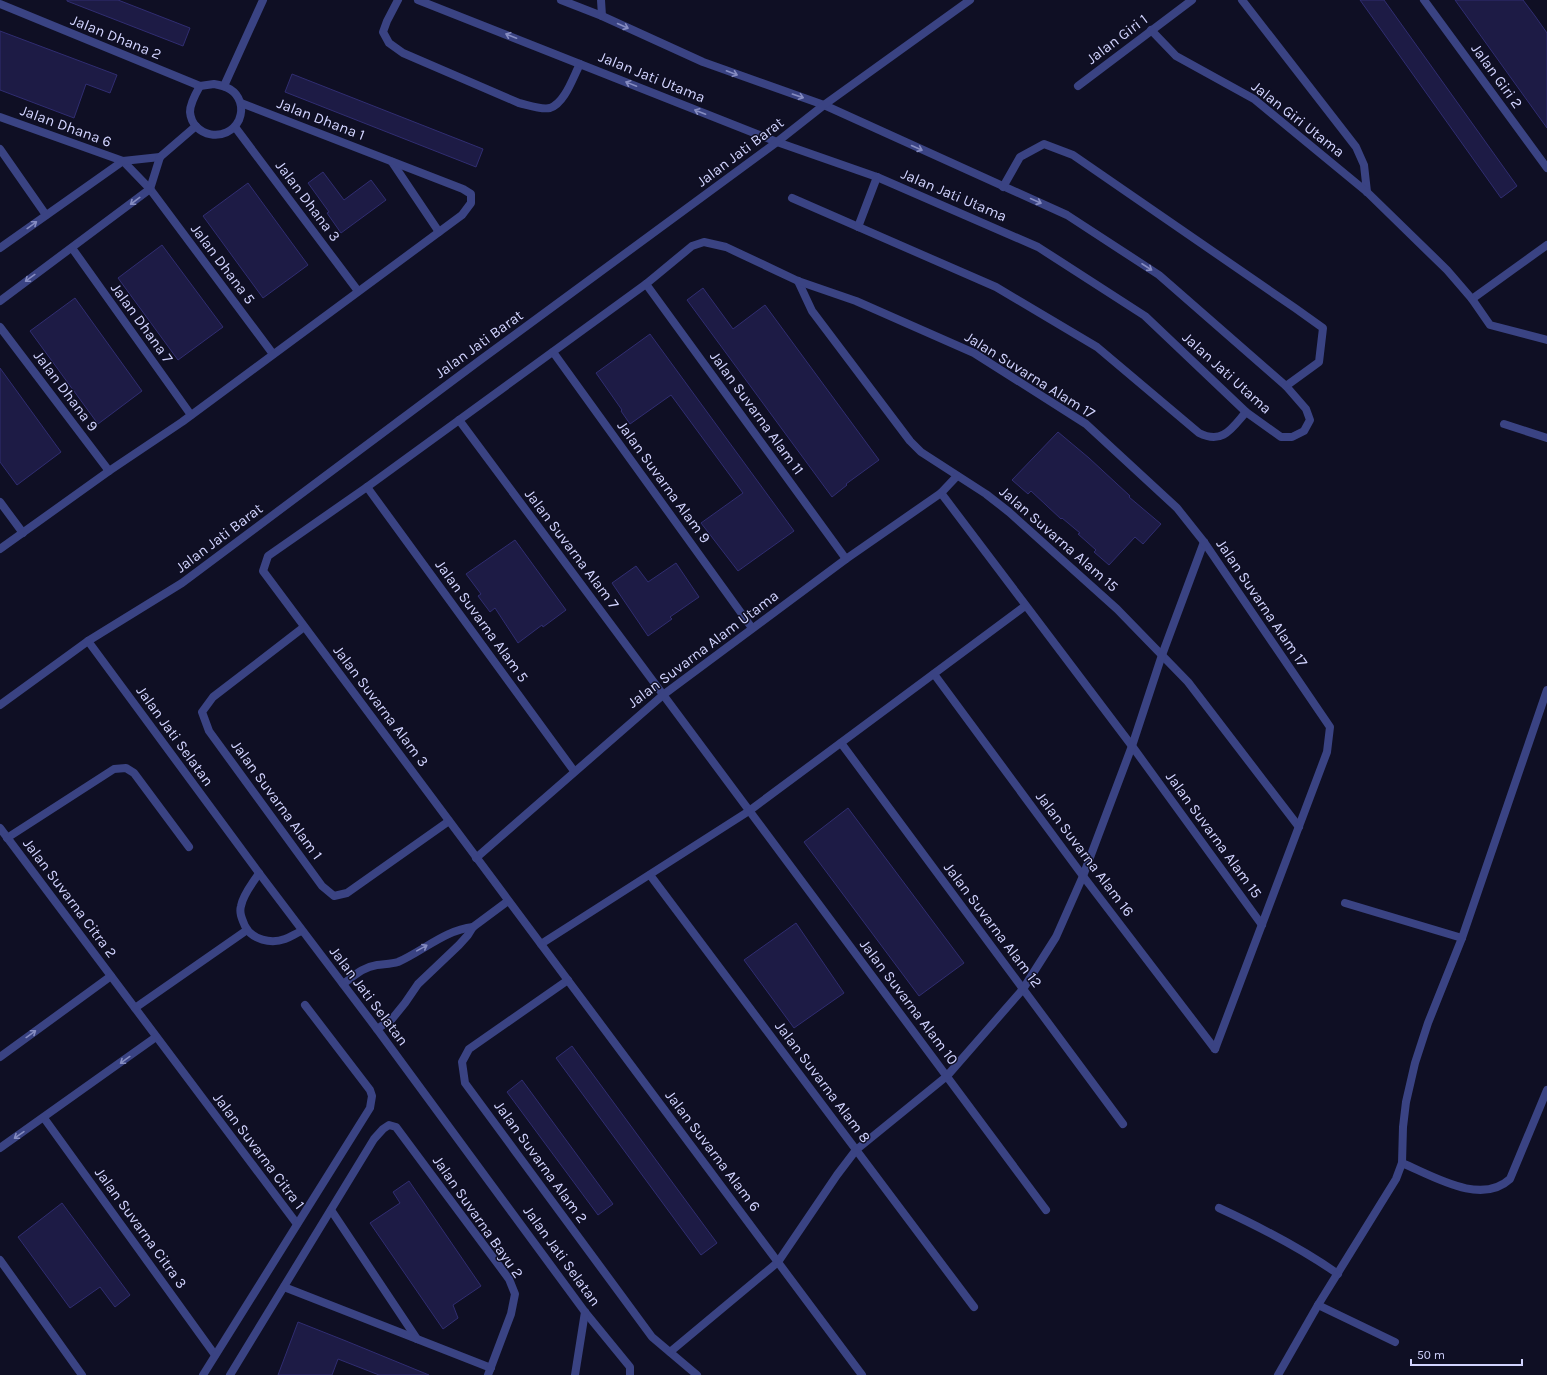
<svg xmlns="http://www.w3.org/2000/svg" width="1547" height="1375" font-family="Karla,sans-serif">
	<rect width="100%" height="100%" fill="#0f0f24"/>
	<g fill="#1d1b45" stroke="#302d71">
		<path d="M 67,0 L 118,0 L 190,28 L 183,46 L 67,1 Z"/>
		<path d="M 1360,0 L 1384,0 L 1517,186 L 1501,198 Z"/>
		<path d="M 1455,0 L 1523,0 L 1535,16 L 1547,33 L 1547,128 Z"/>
		<path d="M 0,31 L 117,75 L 110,93 L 86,84 L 74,118 L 0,90 Z"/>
		<path d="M 292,74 L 483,149 L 476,167 L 285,92 Z"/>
		<path d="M 323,172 L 344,200 L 371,180 L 386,200 L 341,233 L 327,213 L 329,212 L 308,183 Z"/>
		<path d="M 248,183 L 308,265 L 263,298 L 203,216 Z"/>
		<path d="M 162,245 L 223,327 L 178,360 L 118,278 Z"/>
		<path d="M 703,288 L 733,329 L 765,305 L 879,460 L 846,484 L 847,485 L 832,497 L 687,300 Z"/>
		<path d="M 75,298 L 142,391 L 98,424 L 30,331 Z"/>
		<path d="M 650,334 L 794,531 L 738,571 L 701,523 L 743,493 L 671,395 L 630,424 L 621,411 L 622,410 L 596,373 Z"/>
		<path d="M 0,368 L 61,452 L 17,485 L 0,462 Z"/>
		<path d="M 1058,432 L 1089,458 L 1130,496 L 1129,497 L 1161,524 L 1143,544 L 1135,537 L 1109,565 L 1094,552 L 1096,550 L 1078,534 L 1080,533 L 1062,518 L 1061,519 L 1031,491 L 1028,494 L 1012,480 Z"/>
		<path d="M 515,540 L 566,610 L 543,627 L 542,625 L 518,643 L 495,608 L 490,612 L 478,596 L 481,594 L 466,574 Z"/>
		<path d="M 676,563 L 699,597 L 670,617 L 672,619 L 648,636 L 612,583 L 636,566 L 648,582 Z"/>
		<path d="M 848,808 L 964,963 L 919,996 L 804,842 Z"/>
		<path d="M 796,923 L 844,993 L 794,1028 L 744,960 Z"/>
		<path d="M 572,1046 L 717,1243 L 701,1255 L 556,1058 Z"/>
		<path d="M 522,1080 L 613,1204 L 598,1215 L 507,1092 Z"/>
		<path d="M 409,1181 L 481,1286 L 453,1305 L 458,1318 L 443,1329 L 370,1223 L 400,1203 L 393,1192 Z"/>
		<path d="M 62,1203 L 130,1295 L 115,1307 L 100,1287 L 70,1308 L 18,1237 Z"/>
		<path d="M 298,1322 L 346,1341 L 429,1375 L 379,1375 L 338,1359 L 332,1375 L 278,1375 Z"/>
	</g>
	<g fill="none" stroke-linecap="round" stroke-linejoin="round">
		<g stroke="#3a4383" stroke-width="8">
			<path d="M 398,0 L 387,21 L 383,32 L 389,43 L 403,53 L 519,103 C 528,105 541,110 550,108 C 565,103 573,77 580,64"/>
			<path d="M 1402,1163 C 1433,1176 1481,1206 1510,1179 L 1547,1090"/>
		</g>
		<g stroke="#3a4383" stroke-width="8">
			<path d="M 418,0 L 777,142 L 877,177 L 1038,247 L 1145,316 L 1246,412 L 1281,437 L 1292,437 L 1304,431 L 1310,420 L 1306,409 L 1286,386 L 1159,275 L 1067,215 L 824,105 L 703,62 L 602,16 L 561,0"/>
			<path d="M 601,0 L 602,16"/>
			<path d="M 1242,0 L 1356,147 L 1364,165 L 1367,192"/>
			<path d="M 1424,0 L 1547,168"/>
			<path d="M 0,4 L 200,86"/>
			<path d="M 1151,30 L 1176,56 L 1254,99 L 1367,192 L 1447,270 L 1472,299 L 1547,245"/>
			<path d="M 214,84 C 226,86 236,90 240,102 C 242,108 241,115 239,120 C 227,144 192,137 190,112 C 190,103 196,93 200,86 Z"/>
			<path d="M 224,86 L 263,0"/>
			<path d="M 1078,86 L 1192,0"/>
			<path d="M 0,117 L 123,161 L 150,189 L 273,354"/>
			<path d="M 235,127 L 358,291"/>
			<path d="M 0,149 L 46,215"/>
			<path d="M 392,162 L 439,232"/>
			<path d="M 1003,187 L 1020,157 L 1044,144 L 1073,155 L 1295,308 L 1323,328 L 1319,362 L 1286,386"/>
			<path d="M 792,198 L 996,287 L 1097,347 L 1199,433 C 1223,445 1232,428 1246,412"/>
			<path d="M 858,227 L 877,177"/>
			<path d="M 0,248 L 123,161 L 160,157"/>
			<path d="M 72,248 L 191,415"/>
			<path d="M 798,281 L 812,311 L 910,441 L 921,452 L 986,494 L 1009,512 L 1117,609 L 1188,682 L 1299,827"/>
			<path d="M 646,284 L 846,559"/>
			<path d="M 1472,299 L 1490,325 L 1547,340"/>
			<path d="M 0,301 L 150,189 L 160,157 L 196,126"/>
			<path d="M 0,327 L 109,471"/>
			<path d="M 553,352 L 752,628"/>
			<path d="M 459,420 L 1046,1210"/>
			<path d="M 1504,424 L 1547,438"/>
			<path d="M 367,487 L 574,771"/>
			<path d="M 941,493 L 1132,746 L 1262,925"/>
			<path d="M 0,502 L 23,533"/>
			<path d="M 0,549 L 109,471 L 182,422 L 462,215 L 471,203 L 471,194 L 463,189 L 241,103"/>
			<path d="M 304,627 L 213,697 L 202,712 L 209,731 L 322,886 L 334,896 L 347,893 L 449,821"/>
			<path d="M 88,641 L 259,873 L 377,1029 L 585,1312 L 630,1367 L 630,1375"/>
			<path d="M 934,674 L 1083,876 L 1215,1049"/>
			<path d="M 0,705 L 88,641 L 182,583 L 479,361 L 777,142 L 824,105 L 970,0"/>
			<path d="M 841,743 L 1123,1124"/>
			<path d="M 0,828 L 297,1224"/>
			<path d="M 7,838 L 114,769 L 126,768 L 134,773 L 189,847"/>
			<path d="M 476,858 L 663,695 L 846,559 L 941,493 L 957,476"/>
			<path d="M 259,873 C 253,883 243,894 241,906 C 239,913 242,919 245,926 C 252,940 271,944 285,939 C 291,937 296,933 302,931"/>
			<path d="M 650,875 L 974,1307"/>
			<path d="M 1345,903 L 1462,938"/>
			<path d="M 541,944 L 749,811 L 1025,606"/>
			<path d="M 568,980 L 469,1049 L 462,1062 L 465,1083 L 652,1337 L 697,1375"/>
			<path d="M 343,984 C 354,976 363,967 377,965 C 384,964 392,964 398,962 C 423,951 445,930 473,927"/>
			<path d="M 135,1008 L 247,930"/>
			<path d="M 377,1029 L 392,1019 L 405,1003 L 418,984 L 459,945 L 468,935 L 473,927 L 508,901"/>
			<path d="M 0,1057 L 111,976"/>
			<path d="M 44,1118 L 215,1355"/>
			<path d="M 0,1148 L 156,1037"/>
			<path d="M 1219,1208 C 1260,1227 1301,1248 1338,1274"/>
			<path d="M 331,1210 L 417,1339 L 491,1368"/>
			<path d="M 0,1260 L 82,1375"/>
			<path d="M 284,1287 L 417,1339"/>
			<path d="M 1318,1305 L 1395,1342"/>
			<path d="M 670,1352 L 778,1262 L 837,1175 L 856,1150 L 947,1076 L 1023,989 L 1056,937 L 1083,876 L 1132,746 L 1162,655 L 1204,542"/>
			<path d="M 203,1375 L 370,1108 L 372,1096 L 370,1090 L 305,1005"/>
			<path d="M 230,1375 L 374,1139 L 383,1129 L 389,1125 L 396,1127 L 509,1279 L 515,1294 L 511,1314 L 488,1375"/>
			<path d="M 575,1375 L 585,1312"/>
			<path d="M 862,1375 L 263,571 L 268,556 L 367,487 L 646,284 L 692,246 L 704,242 L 726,247 L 798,281 L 856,301 L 974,353 L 1086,424 L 1177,508 L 1204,542 L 1330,727 L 1327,752 L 1215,1049"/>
			<path d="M 1278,1375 L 1318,1305 L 1396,1179 L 1402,1163 L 1403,1127 L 1406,1102 L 1415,1063 L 1428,1023 L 1462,938 L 1547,690"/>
		</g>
	</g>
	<defs><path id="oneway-shaft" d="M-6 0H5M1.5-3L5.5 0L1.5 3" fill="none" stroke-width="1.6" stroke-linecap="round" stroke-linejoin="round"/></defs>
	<g stroke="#868cc1">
		<use href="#oneway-shaft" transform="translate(623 26) rotate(24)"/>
		<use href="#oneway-shaft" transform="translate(511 36) rotate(-158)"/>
		<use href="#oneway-shaft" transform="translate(732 73) rotate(21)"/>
		<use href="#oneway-shaft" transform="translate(631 84) rotate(-158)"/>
		<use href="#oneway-shaft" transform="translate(798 96) rotate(19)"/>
		<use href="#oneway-shaft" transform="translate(700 112) rotate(-159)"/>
		<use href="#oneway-shaft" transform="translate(917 148) rotate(24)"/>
		<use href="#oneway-shaft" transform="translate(135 201) rotate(143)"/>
		<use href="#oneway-shaft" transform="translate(1036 201) rotate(24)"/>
		<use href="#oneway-shaft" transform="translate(32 225) rotate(-36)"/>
		<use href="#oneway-shaft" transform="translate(1147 267) rotate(33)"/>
		<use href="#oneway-shaft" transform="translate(30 278) rotate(144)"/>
		<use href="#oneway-shaft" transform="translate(422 948) rotate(-29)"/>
		<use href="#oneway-shaft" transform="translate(31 1034) rotate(-36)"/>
		<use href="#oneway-shaft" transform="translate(125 1060) rotate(144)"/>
		<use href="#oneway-shaft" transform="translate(19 1135) rotate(145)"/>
	</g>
	<g text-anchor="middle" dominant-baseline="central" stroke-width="3" stroke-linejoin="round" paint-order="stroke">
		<g font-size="15" fill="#d2d4ff" stroke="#0f0f24">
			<text transform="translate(116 37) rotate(22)">Jalan Dhana 2</text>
			<text transform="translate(1117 39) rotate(-37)">Jalan Giri 1</text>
			<text transform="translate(1497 76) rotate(54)">Jalan Giri 2</text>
			<text transform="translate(652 77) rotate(22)">Jalan Jati Utama</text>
			<text transform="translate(321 119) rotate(21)">Jalan Dhana 1</text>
			<text transform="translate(1298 119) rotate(38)">Jalan Giri Utama</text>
			<text transform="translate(66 126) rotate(20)">Jalan Dhana 6</text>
			<text transform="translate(740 152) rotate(-37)">Jalan Jati Barat</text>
			<text transform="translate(954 195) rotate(23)">Jalan Jati Utama</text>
			<text transform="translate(308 201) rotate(53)">Jalan Dhana 3</text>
			<text transform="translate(223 264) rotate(53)">Jalan Dhana 5</text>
			<text transform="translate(142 323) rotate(54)">Jalan Dhana 7</text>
			<text transform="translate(479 344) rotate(-36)">Jalan Jati Barat</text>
			<text transform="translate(1227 373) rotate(42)">Jalan Jati Utama</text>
			<text transform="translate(1030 375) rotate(32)">Jalan Suvarna Alam 17</text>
			<text transform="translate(66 391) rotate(53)">Jalan Dhana 9</text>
			<text transform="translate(757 413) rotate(54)">Jalan Suvarna Alam 11</text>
			<text transform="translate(664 482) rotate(54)">Jalan Suvarna Alam 9</text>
			<text transform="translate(219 538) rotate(-37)">Jalan Jati Barat</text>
			<text transform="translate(1059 539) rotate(41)">Jalan Suvarna Alam 15</text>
			<text transform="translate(572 549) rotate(53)">Jalan Suvarna Alam 7</text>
			<text transform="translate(1262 603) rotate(56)">Jalan Suvarna Alam 17</text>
			<text transform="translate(482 621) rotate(54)">Jalan Suvarna Alam 5</text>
			<text transform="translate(703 649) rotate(-37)">Jalan Suvarna Alam Utama</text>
			<text transform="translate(381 706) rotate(53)">Jalan Suvarna Alam 3</text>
			<text transform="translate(175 736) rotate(54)">Jalan Jati Selatan</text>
			<text transform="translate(277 800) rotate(54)">Jalan Suvarna Alam 1</text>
			<text transform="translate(1214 835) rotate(54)">Jalan Suvarna Alam 15</text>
			<text transform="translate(1085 854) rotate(53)">Jalan Suvarna Alam 16</text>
			<text transform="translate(70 898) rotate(53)">Jalan Suvarna Citra 2</text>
			<text transform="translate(993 925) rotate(53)">Jalan Suvarna Alam 12</text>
			<text transform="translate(369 996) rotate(53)">Jalan Jati Selatan</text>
			<text transform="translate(909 1002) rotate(53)">Jalan Suvarna Alam 10</text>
			<text transform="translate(823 1082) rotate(53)">Jalan Suvarna Alam 8</text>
			<text transform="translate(259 1151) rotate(53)">Jalan Suvarna Citra 1</text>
			<text transform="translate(713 1151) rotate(53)">Jalan Suvarna Alam 6</text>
			<text transform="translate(541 1162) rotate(54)">Jalan Suvarna Alam 2</text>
			<text transform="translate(478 1217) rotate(55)">Jalan Suvarna Bayu 2</text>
			<text transform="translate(141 1228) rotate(54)">Jalan Suvarna Citra 3</text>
			<text transform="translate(562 1256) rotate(54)">Jalan Jati Selatan</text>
		</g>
	</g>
	<path d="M1411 1359v6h111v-6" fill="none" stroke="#d2d4ff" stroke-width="2"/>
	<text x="1417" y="1359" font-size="12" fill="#d2d4ff" stroke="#0f0f24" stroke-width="3" paint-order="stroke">50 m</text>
</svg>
